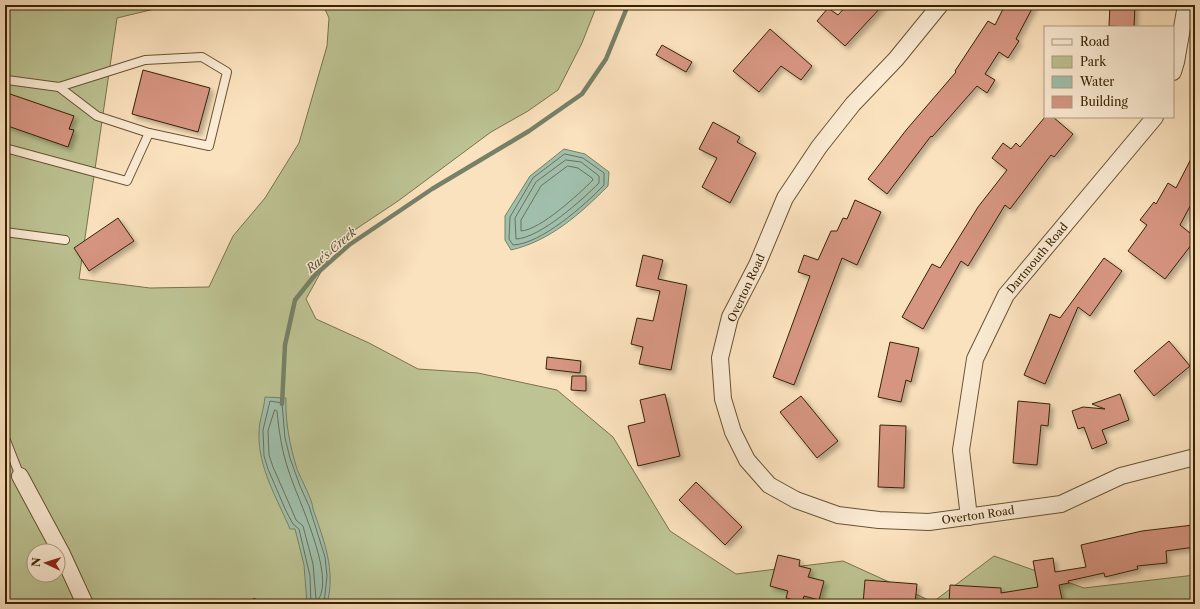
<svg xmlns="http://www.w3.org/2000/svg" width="1200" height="609" font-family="'Libre Caslon Text',serif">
	<defs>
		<filter id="shadow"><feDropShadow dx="3.5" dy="3.5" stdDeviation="2" flood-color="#0004"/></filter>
	</defs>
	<rect width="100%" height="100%" fill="#fbe2be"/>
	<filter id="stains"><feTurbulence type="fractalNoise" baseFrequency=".005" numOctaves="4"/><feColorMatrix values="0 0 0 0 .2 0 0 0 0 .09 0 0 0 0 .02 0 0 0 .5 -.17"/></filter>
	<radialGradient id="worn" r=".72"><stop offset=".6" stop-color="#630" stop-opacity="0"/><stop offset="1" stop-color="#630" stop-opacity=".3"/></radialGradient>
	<path fill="#bdc393" stroke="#7a734b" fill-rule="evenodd" d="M 5,5 L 171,5 L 117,18 L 79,279 L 150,288 L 209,287 L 233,236 L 265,198 L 299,143 L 327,46 L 329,18 L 323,5 L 597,5 L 582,43 L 558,90 L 528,111 L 491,132 L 398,201 L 338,241 L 306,299 L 316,319 L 369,343 L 418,369 L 478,373 L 557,390 L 613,437 L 670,531 L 736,574 L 843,561 L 933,602 L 994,556 L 1084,588 L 1195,575 L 1195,604 L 5,604 ZM 34,551 L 58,551 L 58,575 L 34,575 Z"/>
	<g fill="#a0bfac" stroke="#768168">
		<path d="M 564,149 L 585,154 L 609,172 L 608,186 C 580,214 550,241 511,250 L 505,240 L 505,216 L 530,176 Z"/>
		<path d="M 265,397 L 286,398 C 285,422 290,446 297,469 C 301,479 313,501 313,509 C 324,541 336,570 327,604 L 307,604 L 304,565 L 295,529 L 290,529 C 277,498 258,468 259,433 C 259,421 264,409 265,397 Z"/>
	</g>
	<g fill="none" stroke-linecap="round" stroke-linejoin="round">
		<g stroke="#6c7158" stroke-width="1">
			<path d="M 565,154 L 583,158 L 604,173 L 604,185 C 585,205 541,244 513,245 L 509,239 L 510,217 L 533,178 Z"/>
			<path d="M 566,160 L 581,162 L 599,176 L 599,183 C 582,200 540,238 516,239 L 515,218 L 536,182 Z"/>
			<path d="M 568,166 L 578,168 L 592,178 L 593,180 C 579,194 540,230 521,231 L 521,220 L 541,186 Z"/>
			<path d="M 275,410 L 277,411 C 279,432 282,452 289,472 C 297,498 336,576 318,600 L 316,599 L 313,564 L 303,526 L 296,520 L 291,508 L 273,467 L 269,455 L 268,431 Z"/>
			<path d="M 311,604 L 310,576 L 299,529 L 293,524 L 286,511 L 268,469 L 264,456 L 263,430 L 270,401 L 282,403 L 285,438 L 290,458 L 300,486 L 309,506 L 325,557 L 327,576 L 324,604"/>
		</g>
		<path stroke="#768168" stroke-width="4.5" d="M 282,404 L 285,345 L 295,300 L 315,275 L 349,245 L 432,189 L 529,131 L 582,94 L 606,59 L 628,5"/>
	</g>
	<g fill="#d69581" stroke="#372303" filter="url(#shadow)">
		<path d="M 847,5 L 883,5 L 845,46 L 817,21 L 828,8 L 838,15 Z"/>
		<path d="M 1005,5 L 1034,5 L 1016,39 L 1019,41 L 1008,58 L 999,52 L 985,74 L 995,80 L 987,93 L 977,86 L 932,137 L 931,136 L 887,194 L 868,179 L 907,129 L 956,72 L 955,71 L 988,21 L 995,25 Z"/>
		<path d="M 1110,5 L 1135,5 L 1134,27 L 1109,26 Z"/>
		<path d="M 770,29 L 812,66 L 801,80 L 781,66 L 759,92 L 733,71 Z"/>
		<path d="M 662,45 L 692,62 L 686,72 L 656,55 Z"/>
		<path d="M 143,70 L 210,88 L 198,132 L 132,114 Z"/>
		<path d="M 10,94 L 74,116 L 69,129 L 74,130 L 68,147 L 5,125 L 5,109 Z"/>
		<path d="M 1045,117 L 1053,117 L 1073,134 L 1054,157 L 1051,155 L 1010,209 L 1005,205 L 968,266 L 961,261 L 923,329 L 902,317 L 932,264 L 940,268 L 978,207 L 1007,170 L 992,158 L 1003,143 L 1011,149 L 1016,143 L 1020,147 Z"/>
		<path d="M 713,122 L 740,137 L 737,142 L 756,153 L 730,203 L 702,187 L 717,158 L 699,149 Z"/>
		<path d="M 1195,151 L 1195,197 L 1180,225 L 1195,237 L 1195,240 L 1165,279 L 1128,251 L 1147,225 L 1140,220 L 1154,202 L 1156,204 L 1168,183 L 1176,188 Z"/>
		<path d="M 855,200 L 881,212 L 857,265 L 842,258 L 794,385 L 773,377 L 810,276 L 798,272 L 804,255 L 818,260 L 831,231 L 837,231 L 843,218 L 847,219 Z"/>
		<path d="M 118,218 L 134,241 L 89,271 L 74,248 Z"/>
		<path d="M 643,255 L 663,260 L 658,279 L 687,285 L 671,370 L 639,364 L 643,347 L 631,344 L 637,318 L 653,321 L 660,291 L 636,286 Z"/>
		<path d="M 1104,258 L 1122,271 L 1090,316 L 1078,307 L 1045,384 L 1024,375 L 1050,314 L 1060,318 Z"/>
		<path d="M 1169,341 L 1190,366 L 1154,396 L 1134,371 Z"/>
		<path d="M 890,342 L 919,348 L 911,382 L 906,380 L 901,402 L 878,397 Z"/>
		<path d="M 547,357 L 581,361 L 580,373 L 546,369 Z"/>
		<path d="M 572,376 L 586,376 L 586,391 L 571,390 Z"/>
		<path d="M 665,394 L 680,456 L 638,466 L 628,426 L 645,422 L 640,400 Z"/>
		<path d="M 1120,394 L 1129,420 L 1102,430 L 1107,443 L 1092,449 L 1084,427 L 1078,429 L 1072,411 L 1083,407 L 1105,409 L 1092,404 Z"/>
		<path d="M 801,396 L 838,441 L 817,458 L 780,412 Z"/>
		<path d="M 1018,401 L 1050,404 L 1048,426 L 1041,425 L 1037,465 L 1013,463 Z"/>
		<path d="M 880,425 L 906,426 L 904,488 L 878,487 Z"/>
		<path d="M 696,482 L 742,527 L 725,545 L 679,500 Z"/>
		<path d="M 1193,525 L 1195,547 L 1166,551 L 1167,563 L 1137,566 L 1138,569 L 1105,577 L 1104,573 L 1068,581 L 1069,583 L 1059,585 L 1063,604 L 949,604 L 950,585 L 1001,588 L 1001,593 L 1038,587 L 1033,561 L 1053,558 L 1055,572 L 1086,567 L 1081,545 L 1142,531 Z"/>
		<path d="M 778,555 L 800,560 L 799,566 L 811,569 L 808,577 L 824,581 L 819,600 L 804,596 L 802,602 L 786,598 L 788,591 L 770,586 Z"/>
		<path d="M 865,580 L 917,584 L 915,604 L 863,604 Z"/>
	</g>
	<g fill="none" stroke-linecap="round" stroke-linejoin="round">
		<g stroke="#685332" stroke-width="10">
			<g id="service">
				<path d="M 5,82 L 7,80 L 59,87 L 145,60 L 202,57 L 227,72 L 209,146 L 149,133 L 127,181 L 5,148"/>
				<path d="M 59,87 L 97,116 L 149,133"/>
				<path d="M 5,232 L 65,240"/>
				<path d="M 5,438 L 20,476"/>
			</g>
		</g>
		<g stroke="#685332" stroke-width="18">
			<g id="minor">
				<path d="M 940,5 L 896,59 L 853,104 L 819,147 L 785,198 L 757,265 L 730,317 L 720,358 L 723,399 L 733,432 L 747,460 L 769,485 L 796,500 L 838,515 L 879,520 L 929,522 L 1061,504 L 1121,476 L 1195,457"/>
				<path d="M 1173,72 L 1176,62 L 1186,5"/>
				<path d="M 20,476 L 62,554 L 85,604"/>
				<path d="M 969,517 L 961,450 L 975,359 L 1006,295 L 1155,117"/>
			</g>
		</g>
		<path stroke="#372303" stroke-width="2.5" stroke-dasharray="3 2" stroke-linecap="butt" d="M 253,599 L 264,604"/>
		<use href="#service" stroke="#fcecd5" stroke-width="8"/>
		<use href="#minor" stroke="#fcecd5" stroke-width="16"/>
	</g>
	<g text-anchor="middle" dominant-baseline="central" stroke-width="3" stroke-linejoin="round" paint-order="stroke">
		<g font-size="11" fill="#372303" stroke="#fcecd5">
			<text transform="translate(1037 258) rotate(-50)">Dartmouth Road</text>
			<text transform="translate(746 288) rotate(-65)">Overton Road</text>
			<text transform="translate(978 515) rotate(-8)">Overton Road</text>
		</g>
		<g font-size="12" font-style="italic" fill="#565236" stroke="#fcecd5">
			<text transform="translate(331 250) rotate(-41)">Rae's Creek</text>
		</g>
	</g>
	<rect width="1200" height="609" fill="none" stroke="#fbe2be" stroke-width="20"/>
	<rect x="6" y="6" width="1188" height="597" fill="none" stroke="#372303" stroke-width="2"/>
	<rect x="10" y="10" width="1180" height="589" fill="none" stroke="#372303"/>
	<rect x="1044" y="26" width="130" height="92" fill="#fcecd5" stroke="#ad9c81"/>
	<rect x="1052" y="39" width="20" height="6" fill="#fcecd5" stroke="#ad9c81"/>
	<text x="1080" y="46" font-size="12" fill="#372303">Road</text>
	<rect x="1052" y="56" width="20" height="12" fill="#bdc393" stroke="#ad9c81"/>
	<text x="1080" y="66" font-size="12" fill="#372303">Park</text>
	<rect x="1052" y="76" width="20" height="12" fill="#a0bfac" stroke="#ad9c81"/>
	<text x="1080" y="86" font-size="12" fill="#372303">Water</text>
	<rect x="1052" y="96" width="20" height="12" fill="#d69581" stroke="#ad9c81"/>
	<text x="1080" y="106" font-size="12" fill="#372303">Building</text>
	<g transform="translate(46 563) rotate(274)"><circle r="19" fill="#fcecd5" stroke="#ad9c81"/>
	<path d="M0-3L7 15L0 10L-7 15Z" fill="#8f2418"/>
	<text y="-6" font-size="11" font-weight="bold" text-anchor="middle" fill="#372303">N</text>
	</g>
	<rect width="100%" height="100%" filter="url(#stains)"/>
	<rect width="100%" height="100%" fill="url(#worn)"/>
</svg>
